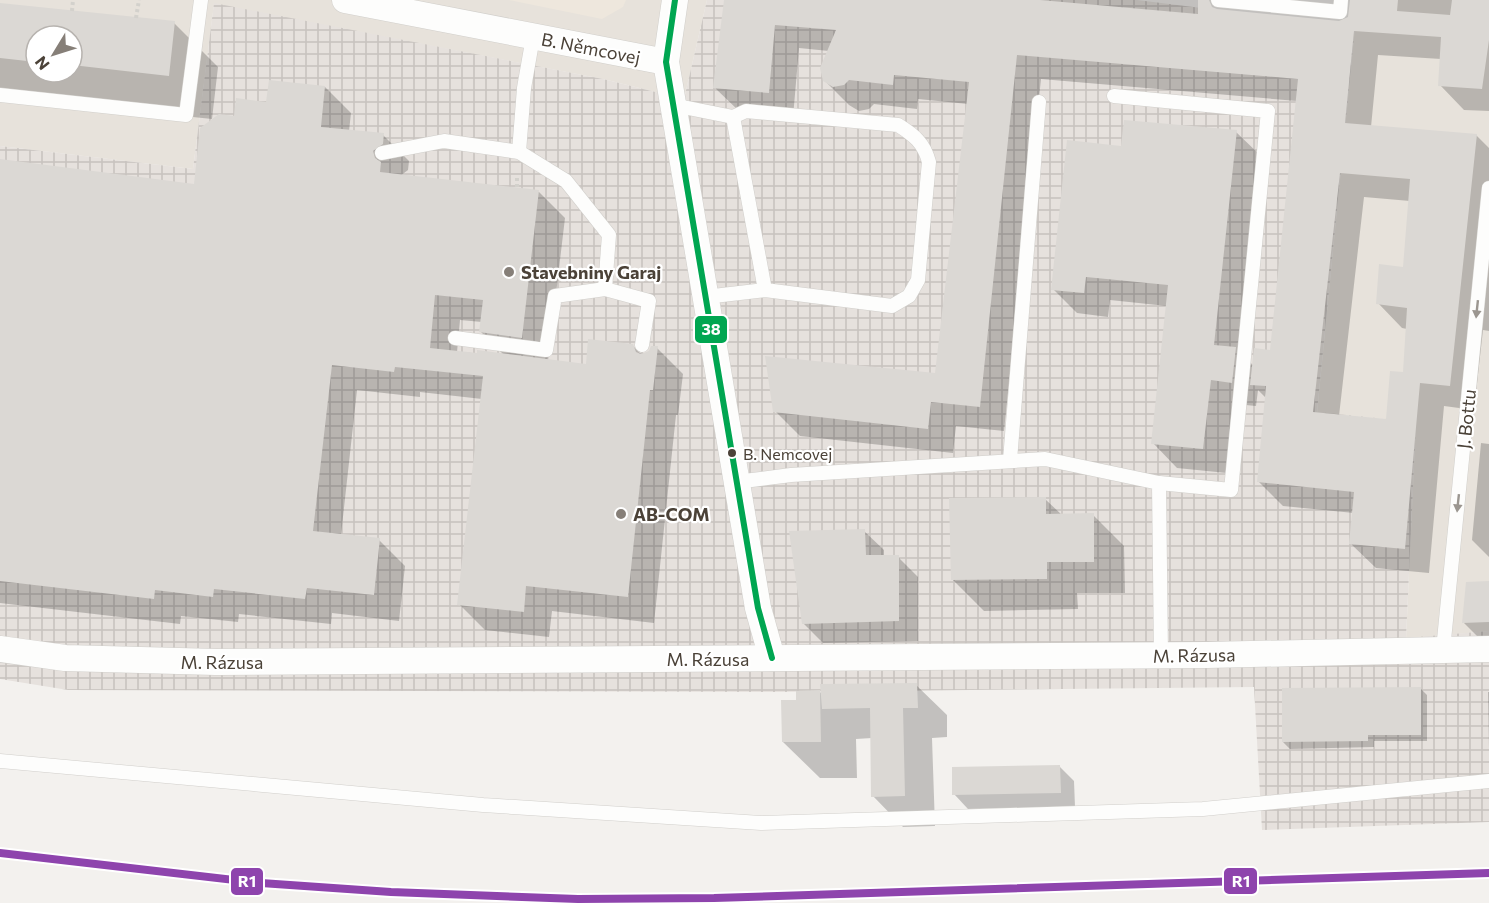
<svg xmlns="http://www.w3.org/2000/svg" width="1489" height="903" font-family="Commissioner,sans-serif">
	<defs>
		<pattern id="industrial-grid" width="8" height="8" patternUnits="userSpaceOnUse" patternTransform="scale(1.5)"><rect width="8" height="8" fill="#e6e1dd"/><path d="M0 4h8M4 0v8" fill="none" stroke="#c7c2be"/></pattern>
	</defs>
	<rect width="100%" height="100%" fill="#f3f1ee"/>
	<g fill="#e7e2db" fill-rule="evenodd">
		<path d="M 0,0 L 707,0 L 684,99 L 603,79 L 214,4 L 193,169 L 0,146 ZM 36,36 L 72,36 L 72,72 L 36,72 Z"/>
		<path d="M 1353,0 L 1489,0 L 1489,631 L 1406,639 L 1416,422 L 1317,413 L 1355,27 Z"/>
	</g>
	<path fill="url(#industrial-grid)" d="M 707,0 L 1137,0 L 1355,27 L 1317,412 L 1416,422 L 1406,638 L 1489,631 L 1489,822 L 1262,830 L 1254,687 L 780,692 L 68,690 L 0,679 L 0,146 L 193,169 L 214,3 L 603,79 L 684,99 Z"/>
	<path fill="#eee7dd" d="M 509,0 L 626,0 L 623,7 L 602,19 Z"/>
	<g fill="#0003" fill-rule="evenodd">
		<path d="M 725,0 L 1489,0 L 1489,111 L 1464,110 L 1440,85 L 1441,59 L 1378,55 L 1371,127 L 1476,135 L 1489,148 L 1489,331 L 1483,330 L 1474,410 L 1444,406 L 1429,573 L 1376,568 L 1351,544 L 1354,513 L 1283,506 L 1258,481 L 1267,399 L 1258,390 L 1256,406 L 1235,404 L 1227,473 L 1177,468 L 1153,443 L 1167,306 L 1110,300 L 1108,317 L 1077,313 L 1053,289 L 1122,147 L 1236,132 L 1261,156 L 1240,353 L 1254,366 L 1271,351 L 1297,101 L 1041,79 L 1004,431 L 956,426 L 953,453 L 800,436 L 775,411 L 936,375 L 968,104 L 918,99 L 917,109 L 874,104 L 869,109 L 859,111 L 849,105 L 824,80 L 829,51 L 799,48 L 793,117 L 740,112 L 715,88 ZM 1364,197 L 1410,201 L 1405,268 L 1378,303 L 1402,328 L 1407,329 L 1405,373 L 1387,421 L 1339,416 Z"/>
		<path d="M 0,4 L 174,23 L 218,67 L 212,119 L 0,97 ZM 36,36 L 72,36 L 72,72 L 36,72 Z"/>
		<path d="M 325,87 L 351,113 L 349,131 L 383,135 L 409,161 L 408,170 L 400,176 L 539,192 L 565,218 L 548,361 L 587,366 L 632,345 L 642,355 L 657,348 L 683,374 L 678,415 L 676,415 L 654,623 L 552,611 L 549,637 L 485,630 L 459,604 L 482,399 L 420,392 L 420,397 L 357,390 L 341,535 L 379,540 L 405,566 L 399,621 L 332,613 L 331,624 L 239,614 L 238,622 L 181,616 L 180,624 L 0,603 L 0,161 L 195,185 L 235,117 L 268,104 ZM 460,320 L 482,322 L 481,332 L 504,355 L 457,352 Z"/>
		<path d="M 1481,443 L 1489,444 L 1489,557 L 1472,540 Z"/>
		<path d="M 1045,499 L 1062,515 L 1093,515 L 1124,546 L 1125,593 L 1077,593 L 1078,609 L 984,611 L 952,579 Z"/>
		<path d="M 864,531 L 884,550 L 884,557 L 898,557 L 918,577 L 918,641 L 823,643 L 803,623 Z"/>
		<path d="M 1489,582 L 1489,648 L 1464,623 Z"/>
		<path d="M 916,685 L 947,715 L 947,737 L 932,738 L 935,826 L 903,827 L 873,796 L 872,738 L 856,739 L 857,778 L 820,778 L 783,742 L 798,701 L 820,692 L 822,694 Z"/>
		<path d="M 1420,688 L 1427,695 L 1427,741 L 1374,741 L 1374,747 L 1290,749 L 1283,742 Z"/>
		<path d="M 1488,692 L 1489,692 L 1489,749 L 1489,748 Z"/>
		<path d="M 1060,767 L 1074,781 L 1075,807 L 968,809 L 954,794 Z"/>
	</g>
	<g fill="#dbd8d4" fill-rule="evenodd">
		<path d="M 724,0 L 1040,0 L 1198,14 L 1198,0 L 1209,0 L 1212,7 L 1217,9 L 1339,21 L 1348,17 L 1350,0 L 1398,0 L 1397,11 L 1450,15 L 1452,0 L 1489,0 L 1489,40 L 1482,89 L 1438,86 L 1441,37 L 1354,31 L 1345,123 L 1477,134 L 1450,386 L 1420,383 L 1405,549 L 1349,544 L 1354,492 L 1257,482 L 1266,386 L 1250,385 L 1254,348 L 1270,350 L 1298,79 L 1017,55 L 980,407 L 931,402 L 928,429 L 773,412 L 765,356 L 935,373 L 969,82 L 894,75 L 893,85 L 849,80 L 844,85 L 833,87 L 823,81 L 820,68 L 836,30 L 775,25 L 769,93 L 713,88 ZM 1340,173 L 1410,179 L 1403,267 L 1379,264 L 1376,304 L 1407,308 L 1403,372 L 1390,371 L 1386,419 L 1313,412 Z"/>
		<path d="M 0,3 L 175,21 L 169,76 L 72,65 L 72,36 L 36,36 L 36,62 L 0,58 Z"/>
		<path d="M 269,80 L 325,86 L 321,127 L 384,133 L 383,144 L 373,151 L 375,158 L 381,162 L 380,172 L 539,190 L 522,338 L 479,332 L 483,300 L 435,295 L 430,348 L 477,353 L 477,350 L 586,364 L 588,339 L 633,344 L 636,352 L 641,354 L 649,351 L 651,346 L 658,346 L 653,390 L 650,390 L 628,597 L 526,586 L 524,612 L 457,605 L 483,376 L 395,367 L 394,372 L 332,365 L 313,531 L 380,538 L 374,595 L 307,588 L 305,599 L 214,589 L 213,597 L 155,590 L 154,599 L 0,581 L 0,159 L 194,184 L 200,128 L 219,114 L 234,116 L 236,98 L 266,102 Z"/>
		<path d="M 1124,120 L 1237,130 L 1214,345 L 1236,347 L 1232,383 L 1211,380 L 1203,449 L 1151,444 L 1168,285 L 1086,277 L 1084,293 L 1051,290 L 1067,140 L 1121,146 Z"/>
		<path d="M 1046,497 L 1046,514 L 1094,513 L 1094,562 L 1047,562 L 1047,579 L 951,580 L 949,498 Z"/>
		<path d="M 865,529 L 866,555 L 899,555 L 899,621 L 802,624 L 789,531 Z"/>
		<path d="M 1489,581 L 1489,622 L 1462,623 L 1466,582 Z"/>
		<path d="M 917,683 L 918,708 L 903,708 L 905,796 L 871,797 L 870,708 L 822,709 L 820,684 Z"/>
		<path d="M 1421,687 L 1421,735 L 1368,735 L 1368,741 L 1282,742 L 1282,688 Z"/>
		<path d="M 820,690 L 821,742 L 782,742 L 781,700 L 796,700 L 796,691 Z"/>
		<path d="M 1060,765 L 1061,793 L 952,795 L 952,767 Z"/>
	</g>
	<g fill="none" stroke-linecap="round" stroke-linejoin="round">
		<g stroke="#d1cfcb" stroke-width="15">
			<g id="lane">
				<path d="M 1218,0 L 1340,12 L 1341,0"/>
				<path d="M 0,95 L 186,115 L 201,0"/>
				<path d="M 1114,96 L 1268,111 L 1231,490 L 1159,483"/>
				<path d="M 673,105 L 733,117"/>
				<path d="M 519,152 L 524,88 L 533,37"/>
				<path d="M 382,153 L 444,141 L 519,152 L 566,181 L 609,235 L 605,289"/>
				<path d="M 705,297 L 765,290 L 892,306 L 909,296 L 918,280 L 929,162 C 924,143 914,135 898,125 L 746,111 L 733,117 L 765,290"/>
				<path d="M 455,338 L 546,350 L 555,296 L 605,289 L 649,301 L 642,345"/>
				<path d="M 1010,460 L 1039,102"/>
				<path d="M 736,482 L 791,475 L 1045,459 L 1159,483 L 1161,655"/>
				<path d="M 1443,650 L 1489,188"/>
				<path d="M 0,761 L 483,805 L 761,823 L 1203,809 L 1489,781"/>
			</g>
		</g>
		<g stroke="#d1cfcb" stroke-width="27">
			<g id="street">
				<path d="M 345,0 L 666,62"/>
				<path d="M 675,0 L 666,62 L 758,608 L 772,658"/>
				<path d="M 0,649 L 65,658 L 216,662 L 1207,655 L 1489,649"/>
			</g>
		</g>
		<g stroke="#d3d1cc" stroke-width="4" stroke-dasharray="3 3" stroke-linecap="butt">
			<path d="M 72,11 L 73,0"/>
			<path d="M 136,18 L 139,0"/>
			<path d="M 517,187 L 517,176"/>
		</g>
		<use href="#lane" stroke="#fdfdfc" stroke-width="14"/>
		<use href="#street" stroke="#fdfdfc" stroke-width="26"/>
		<g stroke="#fff" stroke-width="10">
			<path id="bus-1" d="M 675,0 L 666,62 L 758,608 L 772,658"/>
		</g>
		<use href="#bus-1" stroke="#00a651" stroke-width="6"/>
		<g stroke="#fff" stroke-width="12">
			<path id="rail-1" d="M 0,853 L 261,883 L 391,892 L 578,899 L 714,898 L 1489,873"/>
		</g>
		<use href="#rail-1" stroke="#8e44ad" stroke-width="8"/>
	</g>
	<defs><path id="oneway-solid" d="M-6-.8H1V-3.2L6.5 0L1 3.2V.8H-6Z" transform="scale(1.5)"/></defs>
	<g fill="#9b9690">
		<use href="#oneway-solid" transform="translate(1477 309) rotate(96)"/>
		<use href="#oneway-solid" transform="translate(1458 503) rotate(96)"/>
	</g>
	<g fill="#867f78" stroke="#fff" stroke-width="2">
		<circle cx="509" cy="272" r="6"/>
		<circle cx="621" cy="514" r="6"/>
	</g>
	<circle fill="#4b4238" stroke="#fff" stroke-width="2" cx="732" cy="453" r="5"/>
	<g text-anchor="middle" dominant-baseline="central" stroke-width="4.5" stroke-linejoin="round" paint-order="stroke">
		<g font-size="16" fill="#4b4238" stroke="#fff" text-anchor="start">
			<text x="743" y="453">B. Nemcovej</text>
		</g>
		<g font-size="18" fill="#4b4238" stroke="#fff">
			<text transform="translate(591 48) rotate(11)">B. Němcovej</text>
			<text transform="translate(1466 419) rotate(-84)">J. Bottu</text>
			<text transform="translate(1194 655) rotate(-1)">M. Rázusa</text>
			<text x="708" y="659">M. Rázusa</text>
			<text x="222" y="662">M. Rázusa</text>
		</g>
		<g font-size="18" font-weight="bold" fill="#4b4238" stroke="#fff" text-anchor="start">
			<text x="521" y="272">Stavebniny Garaj</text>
			<text x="633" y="514">AB-COM</text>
		</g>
	</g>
	<g stroke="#fff" stroke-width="2">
		<rect x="694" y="315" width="34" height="29" rx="6" fill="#00a651"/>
		<rect x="1223" y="867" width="35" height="28" rx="6" fill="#8e44ad"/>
		<rect x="230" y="867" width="34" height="29" rx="6" fill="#8e44ad"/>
	</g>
	<g font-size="16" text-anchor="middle" font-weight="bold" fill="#fff">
		<text x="711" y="335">38</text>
		<text x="1241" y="887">R1</text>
		<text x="247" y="887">R1</text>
	</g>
	<g transform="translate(54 54) rotate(232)"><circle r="28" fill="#ffffff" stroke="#b7b3af" stroke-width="1.5"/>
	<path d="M0-4.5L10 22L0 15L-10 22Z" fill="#867f78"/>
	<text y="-9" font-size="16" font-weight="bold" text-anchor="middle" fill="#4b4238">N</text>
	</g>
</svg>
